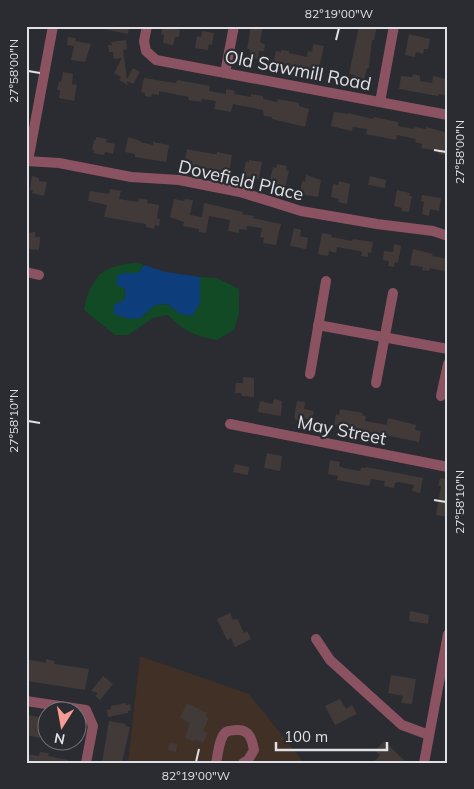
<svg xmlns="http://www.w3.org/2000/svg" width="474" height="789" font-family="Mulish,sans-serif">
	<rect width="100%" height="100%" fill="#2a2c31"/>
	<path fill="#403025" d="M 140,656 L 249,694 L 304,763 L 128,763 Z"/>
	<path fill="#114a24" d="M 138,263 L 144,265 L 138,273 L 124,273 L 125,300 L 140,318 L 155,305 L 167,304 L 180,314 L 200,303 L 200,277 L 217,278 L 239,289 L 239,314 L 234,330 L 217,340 C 195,336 183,331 168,315 L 153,318 L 128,335 L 115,335 L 84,310 C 90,277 104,264 138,263 Z"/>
	<path fill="#0d3d7a" d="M 144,265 L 166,272 L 200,277 L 200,303 L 192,316 L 180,314 L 167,304 L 155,305 L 140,318 L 129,319 L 114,314 L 114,305 L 125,299 L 125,288 L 117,286 L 117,276 L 124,273 L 138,273 Z"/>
	<g fill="#413a39">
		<path d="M 105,26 L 129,26 L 128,34 L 104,29 Z"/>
		<path d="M 163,26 L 177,26 L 176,29 L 180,30 L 179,37 L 175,37 L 173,45 L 163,43 L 164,35 L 161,34 Z"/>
		<path d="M 251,26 L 263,26 L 260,42 L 265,45 L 264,51 L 259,51 L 258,59 L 249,57 L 250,49 L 247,49 Z"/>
		<path d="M 359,26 L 377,26 L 374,40 L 372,40 L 369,68 L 367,68 L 364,81 L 353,79 L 354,75 L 349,74 Z"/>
		<path d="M 202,31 L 214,33 L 212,45 L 209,44 L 208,50 L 195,48 L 197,36 L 201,37 Z"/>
		<path d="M 409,34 L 430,39 L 428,49 L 424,49 L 423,54 L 416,52 L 415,57 L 405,55 Z"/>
		<path d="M 68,37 L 76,38 L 75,41 L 91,44 L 85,62 L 71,60 L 74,46 L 67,45 Z"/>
		<path d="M 126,40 L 127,49 L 123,50 L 127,79 L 133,68 L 140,72 L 133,84 L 127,81 L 128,85 L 119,80 L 121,77 L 114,73 L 122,58 L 114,59 L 113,52 L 109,52 L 108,45 L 112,45 L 111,42 Z"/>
		<path d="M 313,44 L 324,46 L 318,73 L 310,71 L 311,68 L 293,65 L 292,68 L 273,63 L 276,51 L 281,52 L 281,50 L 289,51 L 289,53 L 307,57 L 308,51 L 312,52 Z"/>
		<path d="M 63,72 L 73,74 L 72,84 L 77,85 L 74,101 L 59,98 L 60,90 L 57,90 L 59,82 L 61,82 Z"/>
		<path d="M 413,74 L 420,76 L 420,81 L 432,83 L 433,76 L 446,79 L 445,83 L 448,84 L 448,96 L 439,94 L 438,96 L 399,89 L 401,76 L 412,77 Z"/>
		<path d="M 144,78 L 175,83 L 178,80 L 210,86 L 209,91 L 226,94 L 226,89 L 235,91 L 234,94 L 251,97 L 251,94 L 263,96 L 263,99 L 277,102 L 278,99 L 299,103 L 299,106 L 309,109 L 305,127 L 272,119 L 272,117 L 264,116 L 263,110 L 233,104 L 231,112 L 214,109 L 216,101 L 202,99 L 201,102 L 188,100 L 189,97 L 159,91 L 159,95 L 152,94 L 151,97 L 145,96 L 145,93 L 141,92 Z"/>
		<path d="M 334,112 L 348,114 L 348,113 L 373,119 L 374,117 L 398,122 L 398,126 L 414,129 L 415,127 L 426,129 L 426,127 L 448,133 L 448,155 L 438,154 L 438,151 L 421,148 L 422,144 L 415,142 L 416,139 L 397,135 L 396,140 L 366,134 L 367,129 L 353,127 L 352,131 L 331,126 Z"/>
		<path d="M 96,137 L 107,139 L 106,142 L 115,144 L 113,154 L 105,152 L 104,155 L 93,153 L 94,150 L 92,150 L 94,140 L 96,140 Z"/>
		<path d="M 128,137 L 141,141 L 140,142 L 153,145 L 153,142 L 169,145 L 166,162 L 135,157 L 135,154 L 125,152 Z"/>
		<path d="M 187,149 L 213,154 L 217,154 L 217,152 L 232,155 L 229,173 L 184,164 Z"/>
		<path d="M 249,160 L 262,162 L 259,179 L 243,176 L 246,161 L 249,162 Z"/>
		<path d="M 277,164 L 287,166 L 286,170 L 289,171 L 285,188 L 269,184 L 273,167 L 276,168 Z"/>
		<path d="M 306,175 L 321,180 L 318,197 L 300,194 L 302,181 L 305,182 Z"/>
		<path d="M 32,176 L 39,178 L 39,181 L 47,182 L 44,196 L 32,193 L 33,190 L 30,190 Z"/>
		<path d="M 370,176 L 386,180 L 385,188 L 368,185 Z"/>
		<path d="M 339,181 L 350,184 L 347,204 L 338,202 L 339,199 L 331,197 L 333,184 L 338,185 Z"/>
		<path d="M 110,189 L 121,191 L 119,199 L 138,202 L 139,198 L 148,200 L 147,203 L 159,205 L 157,218 L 160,219 L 159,226 L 155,225 L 154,229 L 146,227 L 146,224 L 104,217 L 107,205 L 88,201 L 90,191 L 109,194 Z"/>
		<path d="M 397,190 L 410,193 L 409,196 L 412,196 L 409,212 L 401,211 L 402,208 L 394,206 Z"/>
		<path d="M 422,195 L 441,198 L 439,211 L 430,209 L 429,216 L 422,214 L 424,202 L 421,201 Z"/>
		<path d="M 174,199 L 184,201 L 185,199 L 193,200 L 190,215 L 202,217 L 204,203 L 243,212 L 242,214 L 254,216 L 253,218 L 281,224 L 276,245 L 263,243 L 264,238 L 260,237 L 262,228 L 247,226 L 246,230 L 239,229 L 239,233 L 228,231 L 230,220 L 209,216 L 206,233 L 199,232 L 199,229 L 183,226 L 184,222 L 170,217 Z"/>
		<path d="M 294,228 L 301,230 L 300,236 L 308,238 L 306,249 L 290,246 Z"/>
		<path d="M 35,232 L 35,237 L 40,237 L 39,250 L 26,249 L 26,233 Z"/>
		<path d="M 322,233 L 332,235 L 331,237 L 352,241 L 353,239 L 373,242 L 371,253 L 368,252 L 368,257 L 361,256 L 362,252 L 359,251 L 337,247 L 336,253 L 329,251 L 328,256 L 318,254 Z"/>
		<path d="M 394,244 L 401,246 L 398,263 L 395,262 L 394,267 L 388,266 L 389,261 L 383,260 L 384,251 L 393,252 Z"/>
		<path d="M 413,249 L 433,254 L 432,256 L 448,259 L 448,272 L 430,268 L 429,271 L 422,270 L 423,267 L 410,265 Z"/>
		<path d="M 243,377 L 254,378 L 254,397 L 242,396 L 241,393 L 235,393 L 236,383 L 243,383 Z"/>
		<path d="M 274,399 L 282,401 L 281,416 L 258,412 L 260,401 L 273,404 Z"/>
		<path d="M 297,401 L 305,402 L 304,409 L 314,411 L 312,420 L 302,418 L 302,422 L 295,420 L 295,417 L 294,417 Z"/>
		<path d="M 340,409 L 363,413 L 362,415 L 366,416 L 365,421 L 387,425 L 388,418 L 416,425 L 415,430 L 421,431 L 419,442 L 380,434 L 380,436 L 366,434 L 356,431 L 356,429 L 334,425 L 336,414 L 339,415 Z"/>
		<path d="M 267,453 L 282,456 L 280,471 L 264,468 Z"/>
		<path d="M 330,460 L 340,462 L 339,466 L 344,468 L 360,471 L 361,468 L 366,468 L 366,467 L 423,478 L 420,493 L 412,491 L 414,485 L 399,482 L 395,483 L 394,488 L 384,486 L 385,481 L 371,479 L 369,486 L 337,480 L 338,476 L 328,474 Z"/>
		<path d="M 235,464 L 249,467 L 248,475 L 233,472 Z"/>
		<path d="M 440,478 L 448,479 L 448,517 L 436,515 L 441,486 L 438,486 Z"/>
		<path d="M 410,611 L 429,615 L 428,624 L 409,621 Z"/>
		<path d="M 230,613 L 233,620 L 236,619 L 238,620 L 244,633 L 247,631 L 251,639 L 235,647 L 231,638 L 227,640 L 217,619 Z"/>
		<path d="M 26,659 L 46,663 L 46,659 L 55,661 L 54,664 L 89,669 L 85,690 L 27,681 Z"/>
		<path d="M 391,675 L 416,679 L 412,704 L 401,703 L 403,696 L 388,693 Z"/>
		<path d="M 103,676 L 113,684 L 100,700 L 95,696 L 98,693 L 91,691 Z"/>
		<path d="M 340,699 L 346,709 L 352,705 L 357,714 L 335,725 L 325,706 Z"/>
		<path d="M 126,703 L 126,705 L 130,704 L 131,710 L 128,711 L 128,713 L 108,717 L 107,710 L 111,709 L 111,706 Z"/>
		<path d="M 187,703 L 207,713 L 206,717 L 209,718 L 203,731 L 208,733 L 203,743 L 195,739 L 194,742 L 185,738 L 190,723 L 180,718 Z"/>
		<path d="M 26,715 L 46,718 L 45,723 L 48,724 L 48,737 L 40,736 L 40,738 L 26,735 Z"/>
		<path d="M 109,721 L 126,724 L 125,726 L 130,727 L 122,763 L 102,763 Z"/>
		<path d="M 384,741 L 407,763 L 373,763 L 380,755 L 375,751 Z"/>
		<path d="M 169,743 L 177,744 L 176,752 L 168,750 Z"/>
		<path d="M 40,752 L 49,753 L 48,756 L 68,760 L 68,763 L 26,763 L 26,754 L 39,756 Z"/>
	</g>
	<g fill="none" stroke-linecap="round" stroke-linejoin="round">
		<g stroke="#8b5261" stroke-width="10">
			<path d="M 147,26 L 144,41 L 146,51 L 156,60 L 448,115"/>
			<path d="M 225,73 L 234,26"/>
			<path d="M 380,102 L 394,26"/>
			<path d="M 26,161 L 59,163 L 131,177 L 179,180 L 240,192 L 301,211 L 377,224 L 433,231 L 448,236"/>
			<path d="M 28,161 L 53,26"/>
			<path d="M 26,272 L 39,275"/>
			<path d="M 318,325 L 448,349"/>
			<path d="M 310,374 L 326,281"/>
			<path d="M 376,383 L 393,293"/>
			<path d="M 441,396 L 448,364"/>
			<path d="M 230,424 L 448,467"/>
			<path d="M 316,639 L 330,660 L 402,725 L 429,735"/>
			<path d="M 26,701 L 86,710 L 93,726 L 86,763"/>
			<path d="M 216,763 C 218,755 219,737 226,732 C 230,730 235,730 238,730 C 250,730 252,740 254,750 L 248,760 L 243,763"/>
			<path d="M 424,763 L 448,634"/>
		</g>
	</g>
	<path fill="none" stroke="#dfe1e4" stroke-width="2" d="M 336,40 L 339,28M 28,71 L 40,73M 434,150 L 446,152M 28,421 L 40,423M 434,500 L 446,502M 196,762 L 199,749"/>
	<g text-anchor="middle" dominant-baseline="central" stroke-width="4.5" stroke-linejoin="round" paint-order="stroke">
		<g font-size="18" fill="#dfe1e4" stroke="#2a2c31">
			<text transform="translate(298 70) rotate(11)">Old Sawmill Road</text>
			<text transform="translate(241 180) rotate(13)">Dovefield Place</text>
			<text transform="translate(342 430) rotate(11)">May Street</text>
		</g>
	</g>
	<rect width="474" height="789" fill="none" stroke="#2a2c31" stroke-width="55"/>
	<g transform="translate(62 726) rotate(191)"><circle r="24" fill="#2a2c31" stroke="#727479"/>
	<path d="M0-4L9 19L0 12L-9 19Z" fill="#f59c94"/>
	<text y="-8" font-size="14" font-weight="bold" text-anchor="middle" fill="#dfe1e4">N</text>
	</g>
	<path d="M276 742v8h111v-8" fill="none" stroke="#dfe1e4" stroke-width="2.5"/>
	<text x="284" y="742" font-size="15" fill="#dfe1e4" stroke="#2a2c31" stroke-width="4" paint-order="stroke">100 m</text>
	<rect x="28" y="28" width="418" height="734" fill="none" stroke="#dfe1e4" stroke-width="2"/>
	<g font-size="12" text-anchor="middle" fill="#dfe1e4">
		<text x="339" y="18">82°19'00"W</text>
		<text transform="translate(14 71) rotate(-90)" y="4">27°58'00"N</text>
		<text transform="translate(460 152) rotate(-90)" y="4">27°58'00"N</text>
		<text transform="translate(14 421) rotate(-90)" y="4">27°58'10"N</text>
		<text transform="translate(460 502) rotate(-90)" y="4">27°58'10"N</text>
		<text x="196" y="780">82°19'00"W</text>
	</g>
</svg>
